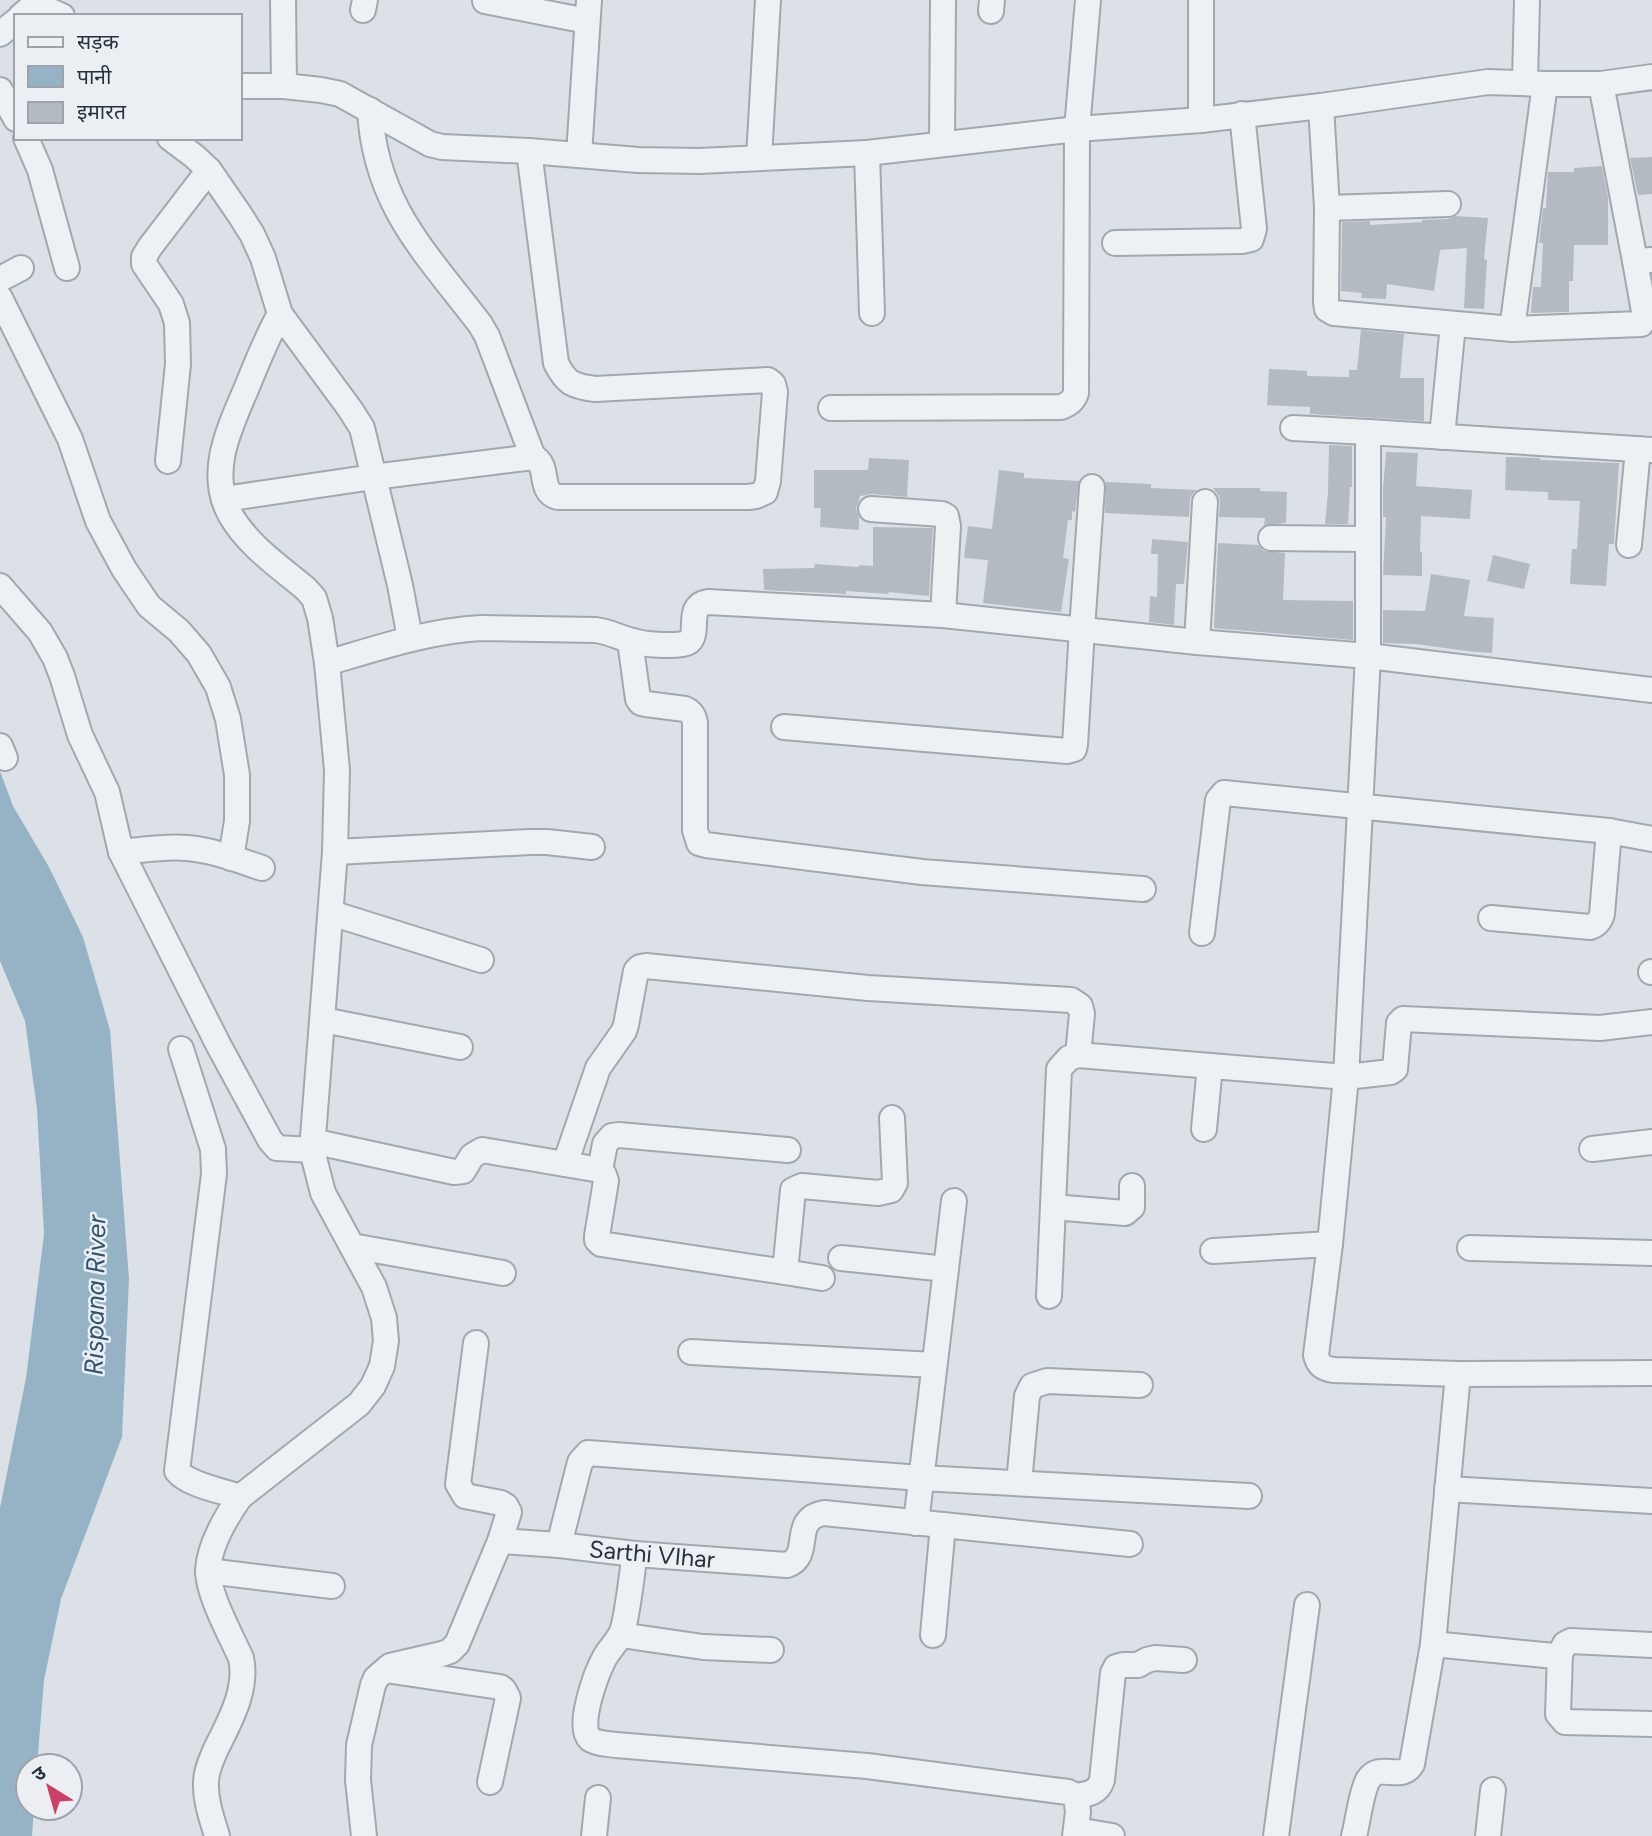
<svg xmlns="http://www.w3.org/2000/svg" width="1652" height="1836" font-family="Figtree,'Noto Sans Devanagari',sans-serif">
	<rect width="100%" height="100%" fill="#dbe1e6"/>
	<path fill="#96b3c6" d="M 0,771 L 13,806 L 49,867 L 83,937 L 110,1030 L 129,1279 L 122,1437 L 61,1599 L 44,1680 L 37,1766 L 28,1766 L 28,1808 L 34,1808 L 32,1836 L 0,1836 L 0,1508 L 26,1378 L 44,1234 L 37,1109 L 25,1021 L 0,961 Z"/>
	<g fill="#b3bac2">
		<path d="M 1652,157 L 1652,194 L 1638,195 L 1630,158 Z"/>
		<path d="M 1602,166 L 1608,198 L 1608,245 L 1574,245 L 1573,281 L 1569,281 L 1569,312 L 1531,313 L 1533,287 L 1541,287 L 1543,243 L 1539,243 L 1543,208 L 1546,208 L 1548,172 L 1574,172 L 1574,168 Z"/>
		<path d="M 1456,216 L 1488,218 L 1484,259 L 1487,260 L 1484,309 L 1464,308 L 1467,248 L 1440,250 L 1434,291 L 1387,284 L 1386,299 L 1361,298 L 1362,293 L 1341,291 L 1342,222 L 1370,221 L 1370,225 L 1422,222 L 1422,220 L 1448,219 Z"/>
		<path d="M 1361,330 L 1404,334 L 1400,378 L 1424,378 L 1424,421 L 1310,414 L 1310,407 L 1267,405 L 1269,369 L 1307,371 L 1307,376 L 1349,377 L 1349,370 L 1357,370 Z"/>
		<path d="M 1329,445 L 1352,446 L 1352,487 L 1350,487 L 1348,524 L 1325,524 L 1328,492 Z"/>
		<path d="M 1386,452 L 1418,453 L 1416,486 L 1472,490 L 1470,519 L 1421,516 L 1420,552 L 1422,552 L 1422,576 L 1383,575 L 1386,517 L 1383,517 L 1383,489 Z"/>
		<path d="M 1506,457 L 1540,458 L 1540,460 L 1619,463 L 1614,544 L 1609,544 L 1606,586 L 1570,584 L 1572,549 L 1577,549 L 1580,501 L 1548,500 L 1548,492 L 1505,490 Z"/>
		<path d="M 869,458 L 909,460 L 907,497 L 872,494 L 860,496 L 856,509 L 859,518 L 859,530 L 820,527 L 821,508 L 814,508 L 814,470 L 868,470 Z"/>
		<path d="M 999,470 L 1024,473 L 1024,478 L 1079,481 L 1075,512 L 1072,511 L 1072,520 L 1068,520 L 1063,558 L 1069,559 L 1061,612 L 983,603 L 988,560 L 964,558 L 968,526 L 992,529 Z"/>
		<path d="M 1106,482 L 1151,484 L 1151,488 L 1197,490 L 1192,494 L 1190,500 L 1189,517 L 1105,513 Z"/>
		<path d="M 1213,488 L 1260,488 L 1260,491 L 1287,492 L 1286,523 L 1264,525 L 1265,518 L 1219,517 L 1220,502 L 1219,496 Z"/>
		<path d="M 873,527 L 933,528 L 929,596 L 889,592 L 888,594 L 846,591 L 846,594 L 764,590 L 763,569 L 814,568 L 815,564 L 859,567 L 859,565 L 873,566 Z"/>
		<path d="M 1152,539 L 1188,542 L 1184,584 L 1176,584 L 1174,625 L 1149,622 L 1150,596 L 1157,597 L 1158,554 L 1151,554 Z"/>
		<path d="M 1218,543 L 1258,545 L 1264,551 L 1285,553 L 1283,600 L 1353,601 L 1353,640 L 1214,628 Z"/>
		<path d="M 1493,555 L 1530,564 L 1524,589 L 1487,581 Z"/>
		<path d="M 1431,574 L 1470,580 L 1464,616 L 1494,618 L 1492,653 L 1467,651 L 1416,644 L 1383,643 L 1383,610 L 1425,611 Z"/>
	</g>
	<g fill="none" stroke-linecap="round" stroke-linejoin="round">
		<g stroke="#a1a8af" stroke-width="28">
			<g id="minor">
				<path d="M 283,0 L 284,86"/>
				<path d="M 485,1 L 587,21"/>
				<path d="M 363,10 L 365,0"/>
				<path d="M 991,11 L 992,0"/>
				<path d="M 21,16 L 35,4 L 62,16"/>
				<path d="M 0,34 L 16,21"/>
				<path d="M 1525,82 L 1527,0"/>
				<path d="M 1601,84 L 1635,261 L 1652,260"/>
				<path d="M 240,86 L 284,86 L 321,90 L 340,94 L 430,144 L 442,147 L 529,151 L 638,160 L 699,161 L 867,153 L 1077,129 L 1201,120 L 1321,106 L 1488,82 L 1545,84 L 1601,84 L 1652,77"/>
				<path d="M 0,90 L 16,119"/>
				<path d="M 1321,106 L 1327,208 L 1326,302 L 1327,309 L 1334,313 L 1512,329 L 1545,84"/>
				<path d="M 370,110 C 375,205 426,253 480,324 L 487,336 L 533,457"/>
				<path d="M 1201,120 L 1201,0"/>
				<path d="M 26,138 L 40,170 L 67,268"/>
				<path d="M 170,138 L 194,156 L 209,170 L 240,215 L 252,234 L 263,258 L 280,314 C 267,337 257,362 247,387 C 230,427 207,472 230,514 C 247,545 280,567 306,589 L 314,598 L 320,618 L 327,663 L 337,770 L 335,852 L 312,1150 L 323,1193 L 374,1287 L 384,1318 L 386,1341 L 382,1366 L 373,1386 L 359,1404 L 240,1497 C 226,1517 209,1545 208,1571 C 208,1594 231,1636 241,1658 C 248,1691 229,1722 215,1751 C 211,1761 206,1771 206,1782 C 205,1800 212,1819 217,1836"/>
				<path d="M 942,143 L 943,0"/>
				<path d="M 867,153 L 872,313"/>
				<path d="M 579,155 L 589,0"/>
				<path d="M 759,158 L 768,0"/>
				<path d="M 1327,208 L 1448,204"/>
				<path d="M 1115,243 L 1242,241 L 1251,239 L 1254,229 L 1242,114"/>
				<path d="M 0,279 L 21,268"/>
				<path d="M 0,298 L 70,439 L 98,521 L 124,569 L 149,606 L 179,631 L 199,654 L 218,687 L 228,719 L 237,775 L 237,821 L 231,858"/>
				<path d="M 280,314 L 350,409 L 362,428 L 400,585 L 410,638"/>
				<path d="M 1512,329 L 1641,324 L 1645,317 L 1635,261"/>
				<path d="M 831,408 L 1061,407 C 1069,404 1073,401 1076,393 L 1077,129 L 1088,0"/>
				<path d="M 1293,428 L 1368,432"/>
				<path d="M 1442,437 L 1453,324"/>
				<path d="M 1652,450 L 1368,432 L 1368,656 L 1346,1077 L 1330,1244 L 1316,1355 C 1318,1365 1324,1369 1334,1370 L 1458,1374 L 1652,1373"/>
				<path d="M 168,461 L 178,364 L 177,323 L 171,304 L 144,264 L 144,257 L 150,247 L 209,170"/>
				<path d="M 224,499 L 373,477 L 533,457 C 551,465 537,492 558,497 L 748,497 L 756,496 L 765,492 L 768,481 L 775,392 L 773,384 L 768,380 L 595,389 C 572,386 566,383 556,363 L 529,151"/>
				<path d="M 871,509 L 942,514 L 946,516 L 948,526 L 943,615"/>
				<path d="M 1271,538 L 1367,539"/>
				<path d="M 1629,545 L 1638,449"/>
				<path d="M 0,586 L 40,632 L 55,658 L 62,676 L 80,735 L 107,792 L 121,852 L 219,1046 L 270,1140 L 277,1148 L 312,1150"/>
				<path d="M 630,641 L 638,699 L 641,703 L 646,704 L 685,709 C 692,712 694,716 695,723 L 695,830 L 699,843 L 706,845 L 922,872 L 1143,889"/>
				<path d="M 1197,642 L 1205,502"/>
				<path d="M 327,663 C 378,648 427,631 481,628 L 596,630 C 610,632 620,638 633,641 C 645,645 671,646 683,644 C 705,640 682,606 708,602 L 943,615 L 1197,642 L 1368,656 L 1652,690"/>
				<path d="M 784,727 L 1067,751 L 1074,749 L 1075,745 L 1082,629 L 1092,487"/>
				<path d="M 0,746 L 5,758"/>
				<path d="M 121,852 C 143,850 165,846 187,848 C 213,850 238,860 262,868"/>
				<path d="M 335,852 L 530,842 L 547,842 L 592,847"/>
				<path d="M 331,913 L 481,960"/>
				<path d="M 1491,918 L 1590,927 C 1597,925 1600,921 1602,914 L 1609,831"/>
				<path d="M 1202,933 L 1218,800 L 1224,793 L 1609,831 L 1652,839"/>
				<path d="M 1651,972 L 1652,972"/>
				<path d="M 323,1020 L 460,1047"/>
				<path d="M 181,1049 L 213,1149 L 214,1174 L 177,1471 C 188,1485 223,1491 240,1497"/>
				<path d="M 1204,1129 L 1210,1066"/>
				<path d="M 312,1141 L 454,1172 L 463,1171 L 472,1156 L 482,1150 L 600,1170 L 604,1175 L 606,1181 L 597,1236 L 597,1240 L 601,1244 L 785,1272"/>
				<path d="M 1592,1149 L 1652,1142"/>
				<path d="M 565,1164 L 598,1068 L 624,1031 L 626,1025 L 636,971 L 640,967 L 646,966 L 868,988 L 1071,1000 L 1080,1006 L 1082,1014 L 1078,1055"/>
				<path d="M 600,1170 L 605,1144 L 612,1136 L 619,1135 L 788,1150"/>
				<path d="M 1053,1207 L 1125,1213 L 1132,1207 L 1132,1186"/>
				<path d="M 352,1246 L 503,1273"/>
				<path d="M 1470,1248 L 1652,1253"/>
				<path d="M 1213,1251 L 1330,1244"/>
				<path d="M 841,1258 L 946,1269"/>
				<path d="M 822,1278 L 785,1272 L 793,1190 L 802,1186 L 878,1193 L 891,1190 L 895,1183 L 892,1118"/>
				<path d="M 1049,1296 L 1059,1069 L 1069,1058 L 1078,1055 L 1346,1077 L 1391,1072 L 1395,1069 L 1399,1023 L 1403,1019 L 1600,1028 L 1652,1022"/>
				<path d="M 476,1343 L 458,1484 L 465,1496 L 501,1503 L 506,1506 L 509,1512 L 500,1541"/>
				<path d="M 691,1352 L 934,1365"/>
				<path d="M 1019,1483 L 1027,1396 L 1032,1386 L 1047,1381 L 1140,1385"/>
				<path d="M 1447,1489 L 1652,1501"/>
				<path d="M 916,1523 L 954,1201"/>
				<path d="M 559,1545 L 580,1462 L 588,1453 L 921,1478 L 1249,1496"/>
				<path d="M 635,1554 C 631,1578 629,1605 623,1629 C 620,1639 611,1647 605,1657 C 597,1671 576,1727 590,1739 C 597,1744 609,1744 616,1745 L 867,1766 L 1068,1792 L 1076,1796 L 1078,1812 L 1075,1836"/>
				<path d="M 208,1571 L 332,1586"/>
				<path d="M 621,1635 L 703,1647 L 771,1650"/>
				<path d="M 933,1635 L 943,1525"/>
				<path d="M 1433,1644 L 1554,1656 L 1560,1654 L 1565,1644 L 1571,1641 L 1652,1645"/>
				<path d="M 1560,1654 L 1558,1714 L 1565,1722 L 1652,1724"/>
				<path d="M 392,1671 L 500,1687 L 504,1690 L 508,1698 L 490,1782"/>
				<path d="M 1076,1796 C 1088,1794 1098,1793 1102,1780 L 1113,1673 L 1116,1667 L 1123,1665 L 1138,1665 L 1147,1660 L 1155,1658 L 1184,1660"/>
				<path d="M 1076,1830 L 1112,1836"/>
				<path d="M 364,1836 L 358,1780 L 359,1745 L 373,1685 L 376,1678 L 390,1666 L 442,1654 L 450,1651 L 457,1644 L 500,1541 L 559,1545 L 635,1554 L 787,1565 C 814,1556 789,1519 824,1513 L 1130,1544"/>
				<path d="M 594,1836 L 598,1798"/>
				<path d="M 1276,1836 L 1307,1605"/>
				<path d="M 1354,1836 C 1358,1822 1361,1792 1368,1780 C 1380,1761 1401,1783 1412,1764 L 1433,1644 L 1458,1374"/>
				<path d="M 1488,1836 L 1493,1790"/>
			</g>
		</g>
		<use href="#minor" stroke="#eef1f4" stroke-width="24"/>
	</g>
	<g text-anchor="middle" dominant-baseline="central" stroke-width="5" stroke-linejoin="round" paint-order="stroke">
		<g font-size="24" fill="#26303b" stroke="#ebeff4">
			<text transform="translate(652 1554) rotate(5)">Sarthi VIhar</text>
		</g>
		<g font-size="26" font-style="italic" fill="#31536e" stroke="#ebeff4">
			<text transform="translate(95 1295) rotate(-89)">Rispana River</text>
		</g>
	</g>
	<rect x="14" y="14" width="228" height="126" fill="#ebeff4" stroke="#9ca3aa" stroke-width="2"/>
	<rect x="28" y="37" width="35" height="10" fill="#eef1f4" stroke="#9ca3aa" stroke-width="2"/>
	<text x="77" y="49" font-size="21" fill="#26303b">सड़क</text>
	<rect x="28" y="66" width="35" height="21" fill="#96b3c6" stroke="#9ca3aa" stroke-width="2"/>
	<text x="77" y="84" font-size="21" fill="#26303b">पानी</text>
	<rect x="28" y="102" width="35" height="21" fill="#b3bac2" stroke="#9ca3aa" stroke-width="2"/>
	<text x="77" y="119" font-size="21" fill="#26303b">इमारत</text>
	<g transform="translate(49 1787) rotate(323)"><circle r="33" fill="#ebeff4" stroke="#9ca3aa" stroke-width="2"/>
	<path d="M0-5L12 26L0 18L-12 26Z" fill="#cb4064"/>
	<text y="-10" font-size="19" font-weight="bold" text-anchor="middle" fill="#26303b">उ</text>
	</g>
</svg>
